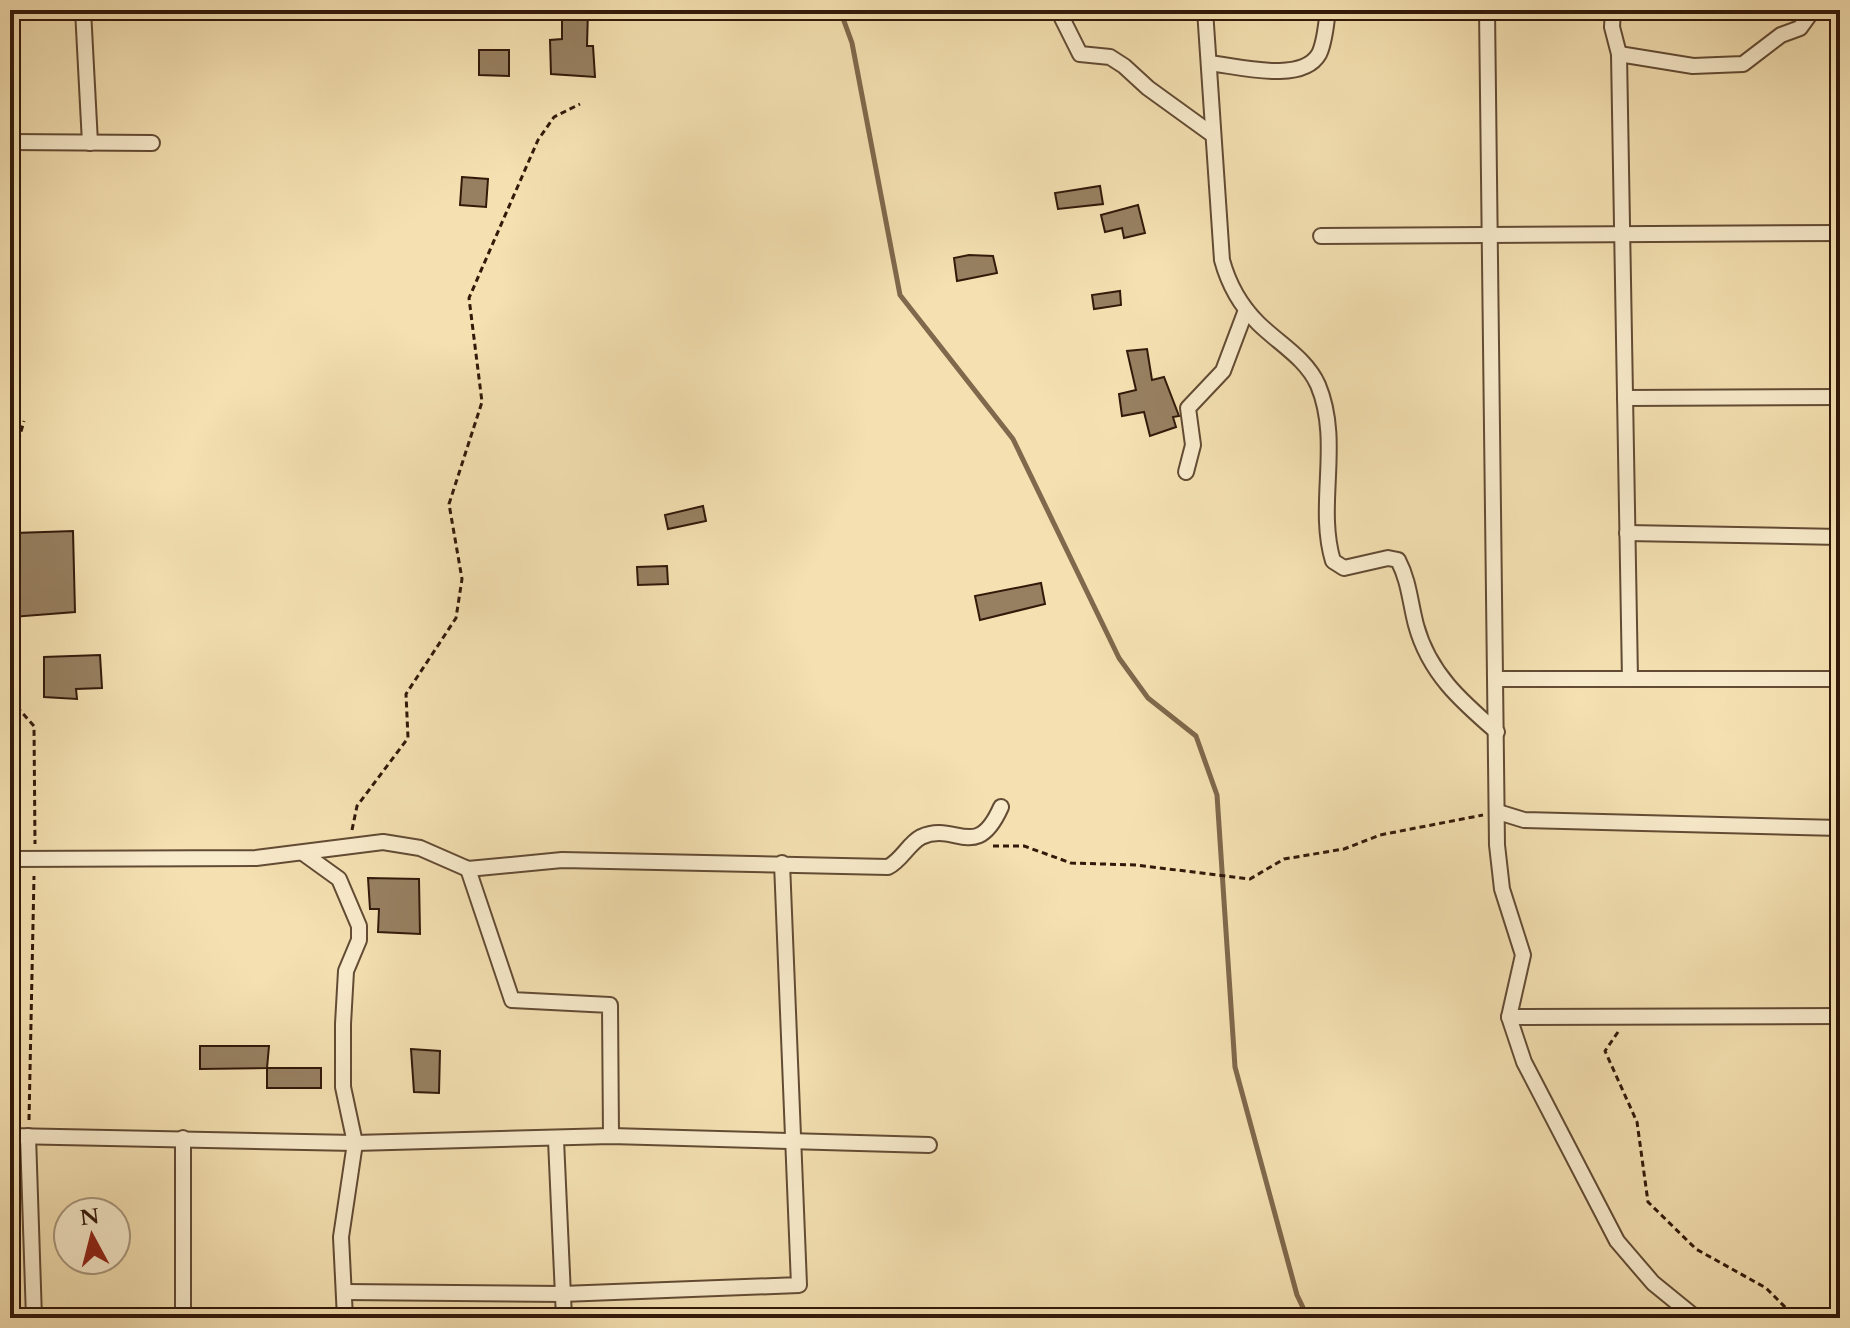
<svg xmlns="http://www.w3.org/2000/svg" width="1850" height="1328" font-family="Cardo,serif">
	<rect width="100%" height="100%" fill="#f4e0b1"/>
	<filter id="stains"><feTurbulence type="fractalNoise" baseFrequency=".0025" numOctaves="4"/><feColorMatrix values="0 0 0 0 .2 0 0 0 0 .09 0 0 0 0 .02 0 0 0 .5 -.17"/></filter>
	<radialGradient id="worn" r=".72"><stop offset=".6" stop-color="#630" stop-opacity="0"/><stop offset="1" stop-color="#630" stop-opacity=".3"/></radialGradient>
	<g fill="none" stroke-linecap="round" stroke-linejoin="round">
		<path stroke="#7f684c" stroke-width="5" d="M 840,10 L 852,43 L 900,295 L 1013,439 L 1119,658 L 1148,698 L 1196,736 L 1217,795 L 1235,1067 L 1297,1295 L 1308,1318"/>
	</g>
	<g fill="#978061" stroke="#32190a" stroke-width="2">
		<path d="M 562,10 L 588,10 L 587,46 L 593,46 L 595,77 L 551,74 L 550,40 L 562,39 Z"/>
		<path d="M 479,50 L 509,50 L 509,76 L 479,75 Z"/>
		<path d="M 462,177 L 488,179 L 486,207 L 460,205 Z"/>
		<path d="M 1100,186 L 1103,204 L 1058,209 L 1055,193 Z"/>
		<path d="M 1138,205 L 1145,233 L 1124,238 L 1122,228 L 1105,232 L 1101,215 Z"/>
		<path d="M 969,255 L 993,256 L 997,273 L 957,281 L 954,258 Z"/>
		<path d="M 1120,291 L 1121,305 L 1094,309 L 1092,295 Z"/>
		<path d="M 1147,349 L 1152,380 L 1164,377 L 1179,416 L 1173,417 L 1176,427 L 1150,436 L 1144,412 L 1122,416 L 1119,394 L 1136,390 L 1127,351 Z"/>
		<path d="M 703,506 L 706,521 L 668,529 L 665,515 Z"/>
		<path d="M 73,531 L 75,612 L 12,617 L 10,592 L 17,591 L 15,533 Z"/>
		<path d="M 667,566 L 668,584 L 638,585 L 637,567 Z"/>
		<path d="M 1041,583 L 1045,604 L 980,620 L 975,596 Z"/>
		<path d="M 100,655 L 102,688 L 76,689 L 77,699 L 44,697 L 44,657 Z"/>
		<path d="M 368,878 L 419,879 L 420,934 L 378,932 L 379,909 L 370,909 Z"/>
		<path d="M 200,1046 L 269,1046 L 267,1068 L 200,1069 Z"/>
		<path d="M 411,1049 L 440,1051 L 439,1093 L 414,1092 Z"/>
		<rect x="267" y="1068" width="54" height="20"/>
	</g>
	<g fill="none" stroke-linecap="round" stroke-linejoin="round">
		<g stroke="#624b34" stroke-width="18">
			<g id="street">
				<path d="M 83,10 L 90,143"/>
				<path d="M 1058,10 L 1080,54 L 1110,57 L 1124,66 L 1148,88 L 1213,135"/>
				<path d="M 1205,10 L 1222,260 C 1229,286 1240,305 1258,323 C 1278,343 1306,358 1318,385 C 1342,442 1316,505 1333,561 L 1344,568 L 1388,558 L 1398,560 C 1409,581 1410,602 1416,625 C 1429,673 1461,701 1497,732"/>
				<path d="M 1487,10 L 1497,845 L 1502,889 L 1523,955 L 1509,1017 L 1524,1062 L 1617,1241 L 1653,1283 L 1696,1318"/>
				<path d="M 1613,10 L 1612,27 L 1619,54 L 1630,679"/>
				<path d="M 1619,54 L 1693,66 L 1743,64 L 1781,35 L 1800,28 L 1813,10"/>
				<path d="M 1209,63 C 1237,66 1302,84 1319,54 C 1325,42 1326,24 1328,10"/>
				<path d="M 10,142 L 152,143"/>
				<path d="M 1321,236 L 1840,233"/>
				<path d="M 1625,398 L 1840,397"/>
				<path d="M 1186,472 L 1193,445 L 1188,408 L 1223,371 L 1246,310"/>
				<path d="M 1627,533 L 1840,537"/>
				<path d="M 1496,679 L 1840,679"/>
				<path d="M 1498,812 L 1524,820 L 1840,828"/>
				<path d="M 303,853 L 339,879 L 359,926 L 359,940 L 346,971 L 343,1024 L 343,1087 L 355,1143 L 341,1237 L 345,1318"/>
				<path d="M 10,859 L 256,858 L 383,842 L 420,848 L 468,869 L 562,860 L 888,867 C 902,860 908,844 921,837 C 956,821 976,863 1001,807"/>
				<path d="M 468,869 L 512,1000 L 610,1005 L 611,1136"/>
				<path d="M 1509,1017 L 1840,1016"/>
				<path d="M 10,1136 L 355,1143 L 611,1136 L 929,1145"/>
				<path d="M 28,1136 L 34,1318"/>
				<path d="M 556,1140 L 564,1318"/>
				<path d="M 344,1292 L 562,1294 L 799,1285 L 782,863"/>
				<path d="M 183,1318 L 183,1138"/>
			</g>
		</g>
		<g stroke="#32190a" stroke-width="3" stroke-dasharray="6 4" stroke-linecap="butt">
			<path d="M 10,470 L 24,421"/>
			<path d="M 10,699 L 34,726 L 35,844"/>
			<path d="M 352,830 L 357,806 L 408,738 L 406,694 L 456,618 L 462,579 L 449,504 L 482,402 L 469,298 L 538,140 L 554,117 L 580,104"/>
			<path d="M 993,846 L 1024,846 L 1071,863 L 1136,865 L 1250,879 L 1284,859 L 1344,849 L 1380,835 L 1483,815"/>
			<path d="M 1618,1032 L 1605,1051 L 1637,1122 L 1648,1202 L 1696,1249 L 1766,1288 L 1796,1318"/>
			<path d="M 29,1120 L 34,876"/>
		</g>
		<use href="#street" stroke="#f8ebcc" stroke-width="14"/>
	</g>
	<rect width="1850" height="1328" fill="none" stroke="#f4e0b1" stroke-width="40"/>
	<rect x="12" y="12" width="1826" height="1304" fill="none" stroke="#32190a" stroke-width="4"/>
	<rect x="20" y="20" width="1810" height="1288" fill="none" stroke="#32190a" stroke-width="2"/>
	<g transform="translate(92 1236) rotate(353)"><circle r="38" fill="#f8ebcc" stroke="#a9977e" stroke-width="2"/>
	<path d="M0-6L14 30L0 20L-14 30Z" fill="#8f2418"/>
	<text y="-12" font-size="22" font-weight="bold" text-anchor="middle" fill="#32190a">N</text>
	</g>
	<rect width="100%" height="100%" filter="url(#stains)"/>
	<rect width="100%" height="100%" fill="url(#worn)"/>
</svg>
